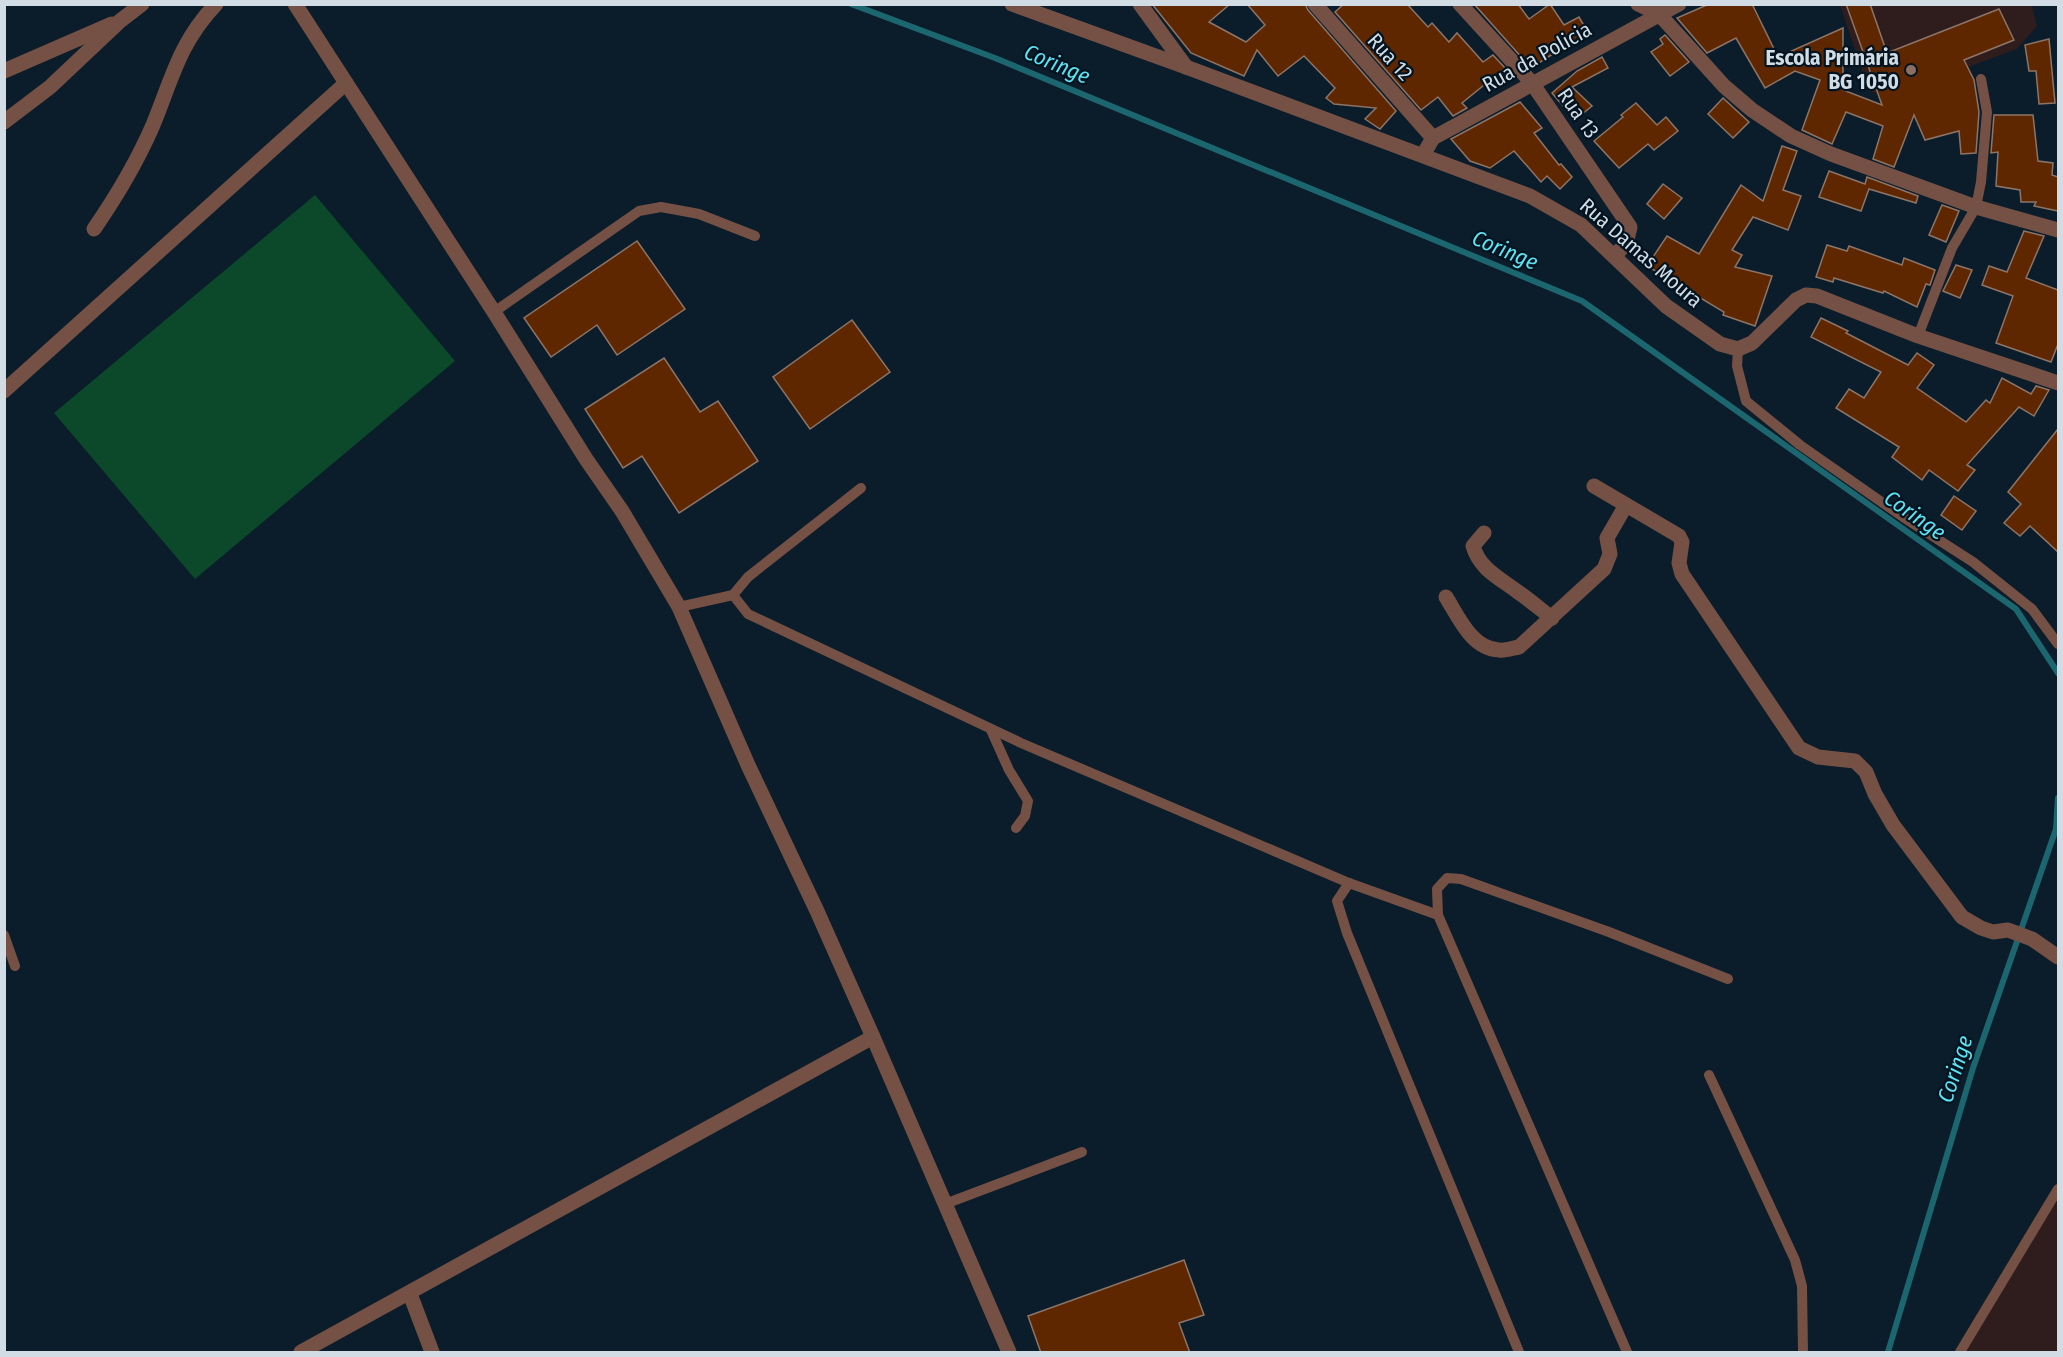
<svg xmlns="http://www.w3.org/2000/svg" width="2063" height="1357" font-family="'Fira Sans Condensed',sans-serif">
	<rect width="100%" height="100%" fill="#0b1d2a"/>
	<g fill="#2f1c1d">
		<path d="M 1840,5 L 2032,5 L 2037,26 L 2017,49 L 1886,97 L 1869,91 Z"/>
		<path d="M 2058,1196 L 2058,1352 L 1963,1352 Z"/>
	</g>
	<path fill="#0b492a" d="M 315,195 L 455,361 L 195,579 L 54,413 Z"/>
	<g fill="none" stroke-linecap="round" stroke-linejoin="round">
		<g stroke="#1c676f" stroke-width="6">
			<path d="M 851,4 L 995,58 L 1582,301 L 2016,609 L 2058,673"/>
			<path d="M 1888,1352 L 1973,1068 L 2056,829 L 2058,798"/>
		</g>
	</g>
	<g fill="#5f2700" stroke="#8c7568" stroke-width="1.5">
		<path d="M 1152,4 L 1230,4 L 1209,22 L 1246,42 L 1265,25 L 1247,4 L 1305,4 L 1308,10 L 1396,111 L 1380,129 L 1365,119 L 1376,108 L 1334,104 L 1326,98 L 1335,88 L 1304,56 L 1278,76 L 1257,50 L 1244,76 L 1191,53 Z"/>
		<path d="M 1344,4 L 1407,4 L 1428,27 L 1432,23 L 1449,42 L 1457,33 L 1483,62 L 1493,55 L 1505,68 L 1462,103 L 1467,108 L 1453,116 L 1438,97 L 1421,110 L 1335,12 Z"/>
		<path d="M 1474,4 L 1518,4 L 1529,19 L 1550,4 L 1564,25 L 1579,17 L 1590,36 L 1560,51 L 1559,50 L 1531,68 Z"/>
		<path d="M 1709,4 L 1752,4 L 1778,57 L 1843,28 L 1843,90 L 1882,105 L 1846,4 L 1870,4 L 1887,53 L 1999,9 L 2014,40 L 1964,60 L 1974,80 L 1979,112 L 1976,153 L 1961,154 L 1959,131 L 1925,140 L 1914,115 L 1894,167 L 1873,159 L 1883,126 L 1846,112 L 1832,144 L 1802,130 L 1820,80 L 1795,71 L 1765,88 L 1736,38 L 1707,53 L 1677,18 Z"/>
		<path d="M 1665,35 L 1689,62 L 1670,76 L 1651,52 L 1663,44 L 1660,39 Z"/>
		<path d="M 2049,39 L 2055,103 L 2039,104 L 2036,71 L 2029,71 L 2025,45 Z"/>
		<path d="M 1602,57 L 1608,68 L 1572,87 L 1592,106 L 1575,120 L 1552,93 L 1577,71 Z"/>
		<path d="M 1723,98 L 1749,122 L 1733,138 L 1708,114 Z"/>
		<path d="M 1520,102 L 1542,128 L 1534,133 L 1559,165 L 1561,164 L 1572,177 L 1560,189 L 1547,176 L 1541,182 L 1514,151 L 1490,168 L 1470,161 L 1451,139 Z"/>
		<path d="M 1636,103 L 1657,125 L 1666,117 L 1678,131 L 1654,150 L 1648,144 L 1619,168 L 1594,141 L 1623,117 L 1621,115 Z"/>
		<path d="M 1994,115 L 2033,115 L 2038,161 L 2053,163 L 2052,175 L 2058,177 L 2058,211 L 2034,206 L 2036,202 L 2021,202 L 2020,190 L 1996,186 L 1998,152 L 1991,153 Z"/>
		<path d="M 1782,146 L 1797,151 L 1783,190 L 1801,196 L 1788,230 L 1753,217 L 1732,250 L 1742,255 L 1735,267 L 1772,276 L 1755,326 L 1723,315 L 1724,312 L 1647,266 L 1667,236 L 1699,254 L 1741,185 L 1763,201 Z"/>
		<path d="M 1829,171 L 1865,184 L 1867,177 L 1918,196 L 1916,203 L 1869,189 L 1861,211 L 1819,197 Z"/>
		<path d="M 1663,184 L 1682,198 L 1664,219 L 1647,204 Z"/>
		<path d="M 1942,205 L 1959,211 L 1946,242 L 1929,235 Z"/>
		<path d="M 2024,231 L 2044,236 L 2026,278 L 2058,290 L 2058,344 L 2051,362 L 1996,343 L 2013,296 L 1982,285 L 1989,266 L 2007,272 Z"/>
		<path d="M 637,241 L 685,309 L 617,355 L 597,325 L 551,357 L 524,318 Z"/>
		<path d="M 1827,245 L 1847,251 L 1849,246 L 1902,265 L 1904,258 L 1935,270 L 1930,285 L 1926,284 L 1917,307 L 1884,291 L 1883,293 L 1834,278 L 1833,282 L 1816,277 Z"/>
		<path d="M 1956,265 L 1972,270 L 1960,298 L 1943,291 Z"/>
		<path d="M 1821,318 L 1848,331 L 1846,333 L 1908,365 L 1917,353 L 1934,365 L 1917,388 L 1966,422 L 1986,400 L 1990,403 L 2002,378 L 2031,394 L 2036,386 L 2049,390 L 2034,416 L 2019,407 L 1967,465 L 1975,470 L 1958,491 L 1929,470 L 1922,480 L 1892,457 L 1899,447 L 1836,408 L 1849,389 L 1864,398 L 1881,372 L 1811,337 Z"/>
		<path d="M 852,320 L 890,372 L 810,429 L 773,377 Z"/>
		<path d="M 664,358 L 700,412 L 718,401 L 758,461 L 679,513 L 642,456 L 623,468 L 585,409 Z"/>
		<path d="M 2058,429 L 2058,552 L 2030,526 L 2020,536 L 2004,523 L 2021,504 L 2008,492 Z"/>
		<path d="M 1954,496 L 1976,511 L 1962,530 L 1941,515 Z"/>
		<path d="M 1184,1260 L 1204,1315 L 1179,1323 L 1190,1353 L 1041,1353 L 1028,1316 Z"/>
	</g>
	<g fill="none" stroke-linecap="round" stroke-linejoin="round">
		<g stroke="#755044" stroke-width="10">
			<path d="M 494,312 L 639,211 L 661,207 L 699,214 L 755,236"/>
			<path d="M 1918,336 L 1952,248 L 1976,207 L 1981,182 L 1987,112 L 1981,79"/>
			<path d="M 1738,349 L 1737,366 L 1746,401 L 1800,445 L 1903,517 L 1973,562 L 2032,609 L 2058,644"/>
			<path d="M 733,595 L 748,614 L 1021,743 L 1349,883 L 1438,915 L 1627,1352"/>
			<path d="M 679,607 L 733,595 L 748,577 L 861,488"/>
			<path d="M 991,730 L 1009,770 L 1028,801 L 1025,816 L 1016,828"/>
			<path d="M 1349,883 L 1337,901 L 1347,933 L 1519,1352"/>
			<path d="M 1438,915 L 1437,889 L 1447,878 L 1461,879 L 1609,932 L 1728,979"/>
			<path d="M 4,935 L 15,966"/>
			<path d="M 1709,1075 L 1795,1260 L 1802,1286 L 1803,1352"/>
			<path d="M 945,1204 L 1082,1152"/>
			<path d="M 1960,1352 L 2058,1189"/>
		</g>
		<g stroke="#755044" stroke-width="15">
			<path d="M 295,4 L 494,312 L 586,459 L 622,511 L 679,607 L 748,765 L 817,911 L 873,1037 L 1009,1352"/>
			<path d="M 1012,4 L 1186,67 L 1530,196 L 1581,225 L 1666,306 L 1720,344 L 1738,349 L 1752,343 L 1796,300 L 1806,295 L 1817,296 L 1918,336 L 2058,383"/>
			<path d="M 1140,4 L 1186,67"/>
			<path d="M 1315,4 L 1433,138"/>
			<path d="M 1460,4 L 1532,83 L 1630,227 L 1626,244 L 1614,256"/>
			<path d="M 1638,4 L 1659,14 L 1724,86 L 1752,110 L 1791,136 L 1831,154 L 1976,207 L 2058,230"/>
			<path d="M 4,71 L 112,24"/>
			<path d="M 4,122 L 50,87 L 120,21 L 142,4"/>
			<path d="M 1423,155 L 1433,138 L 1679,4"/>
			<path d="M 94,229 C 116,197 137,162 153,125 C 172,79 179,43 216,4"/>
			<path d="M 4,391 L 346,83"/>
			<path d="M 1594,486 L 1679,536 L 1682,542 L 1679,563 L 1682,574 L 1799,748 L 1818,757 L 1855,761 L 1866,772 L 1875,794 L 1893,825 L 1962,917 L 1981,928 L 1993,932 L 2008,930 L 2032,939 L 2058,957"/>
			<path d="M 1484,533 L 1473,546 C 1480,570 1500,578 1518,592 C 1530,600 1541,610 1552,618"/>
			<path d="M 1446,597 C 1459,618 1472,649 1499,650 C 1505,651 1513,648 1519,647 L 1604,569 L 1610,554 L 1607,538 L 1626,505"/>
			<path d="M 410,1294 L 432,1352"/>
			<path d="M 301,1352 L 873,1037"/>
		</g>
	</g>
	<circle fill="#8d6e63" stroke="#031420" stroke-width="2" cx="1911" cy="70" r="6"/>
	<g text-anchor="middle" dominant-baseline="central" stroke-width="4.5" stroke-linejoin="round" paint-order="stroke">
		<g font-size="21" fill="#d1dce5" stroke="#031420">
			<text transform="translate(1390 57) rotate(48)">Rua 12</text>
			<text transform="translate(1537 57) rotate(-29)">Rua da Policia</text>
			<text transform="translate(1578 113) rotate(55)">Rua 13</text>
			<text transform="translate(1641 253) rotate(41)">Rua Damas Moura</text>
		</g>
		<g font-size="21" font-weight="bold" fill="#d1dce5" stroke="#031420" text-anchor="end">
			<text x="1899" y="58">Escola Primária<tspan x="1899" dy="24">BG 1050</tspan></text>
		</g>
		<g font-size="22" font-style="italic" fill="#5be4f3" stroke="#031420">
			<text transform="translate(1057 64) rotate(23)">Coringe</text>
			<text transform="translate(1505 250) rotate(23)">Coringe</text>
			<text transform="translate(1915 515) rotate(35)">Coringe</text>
			<text transform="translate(1955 1069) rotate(-72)">Coringe</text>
		</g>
	</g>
	<rect width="2063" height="1357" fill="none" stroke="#d1dce5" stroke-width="12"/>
</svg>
